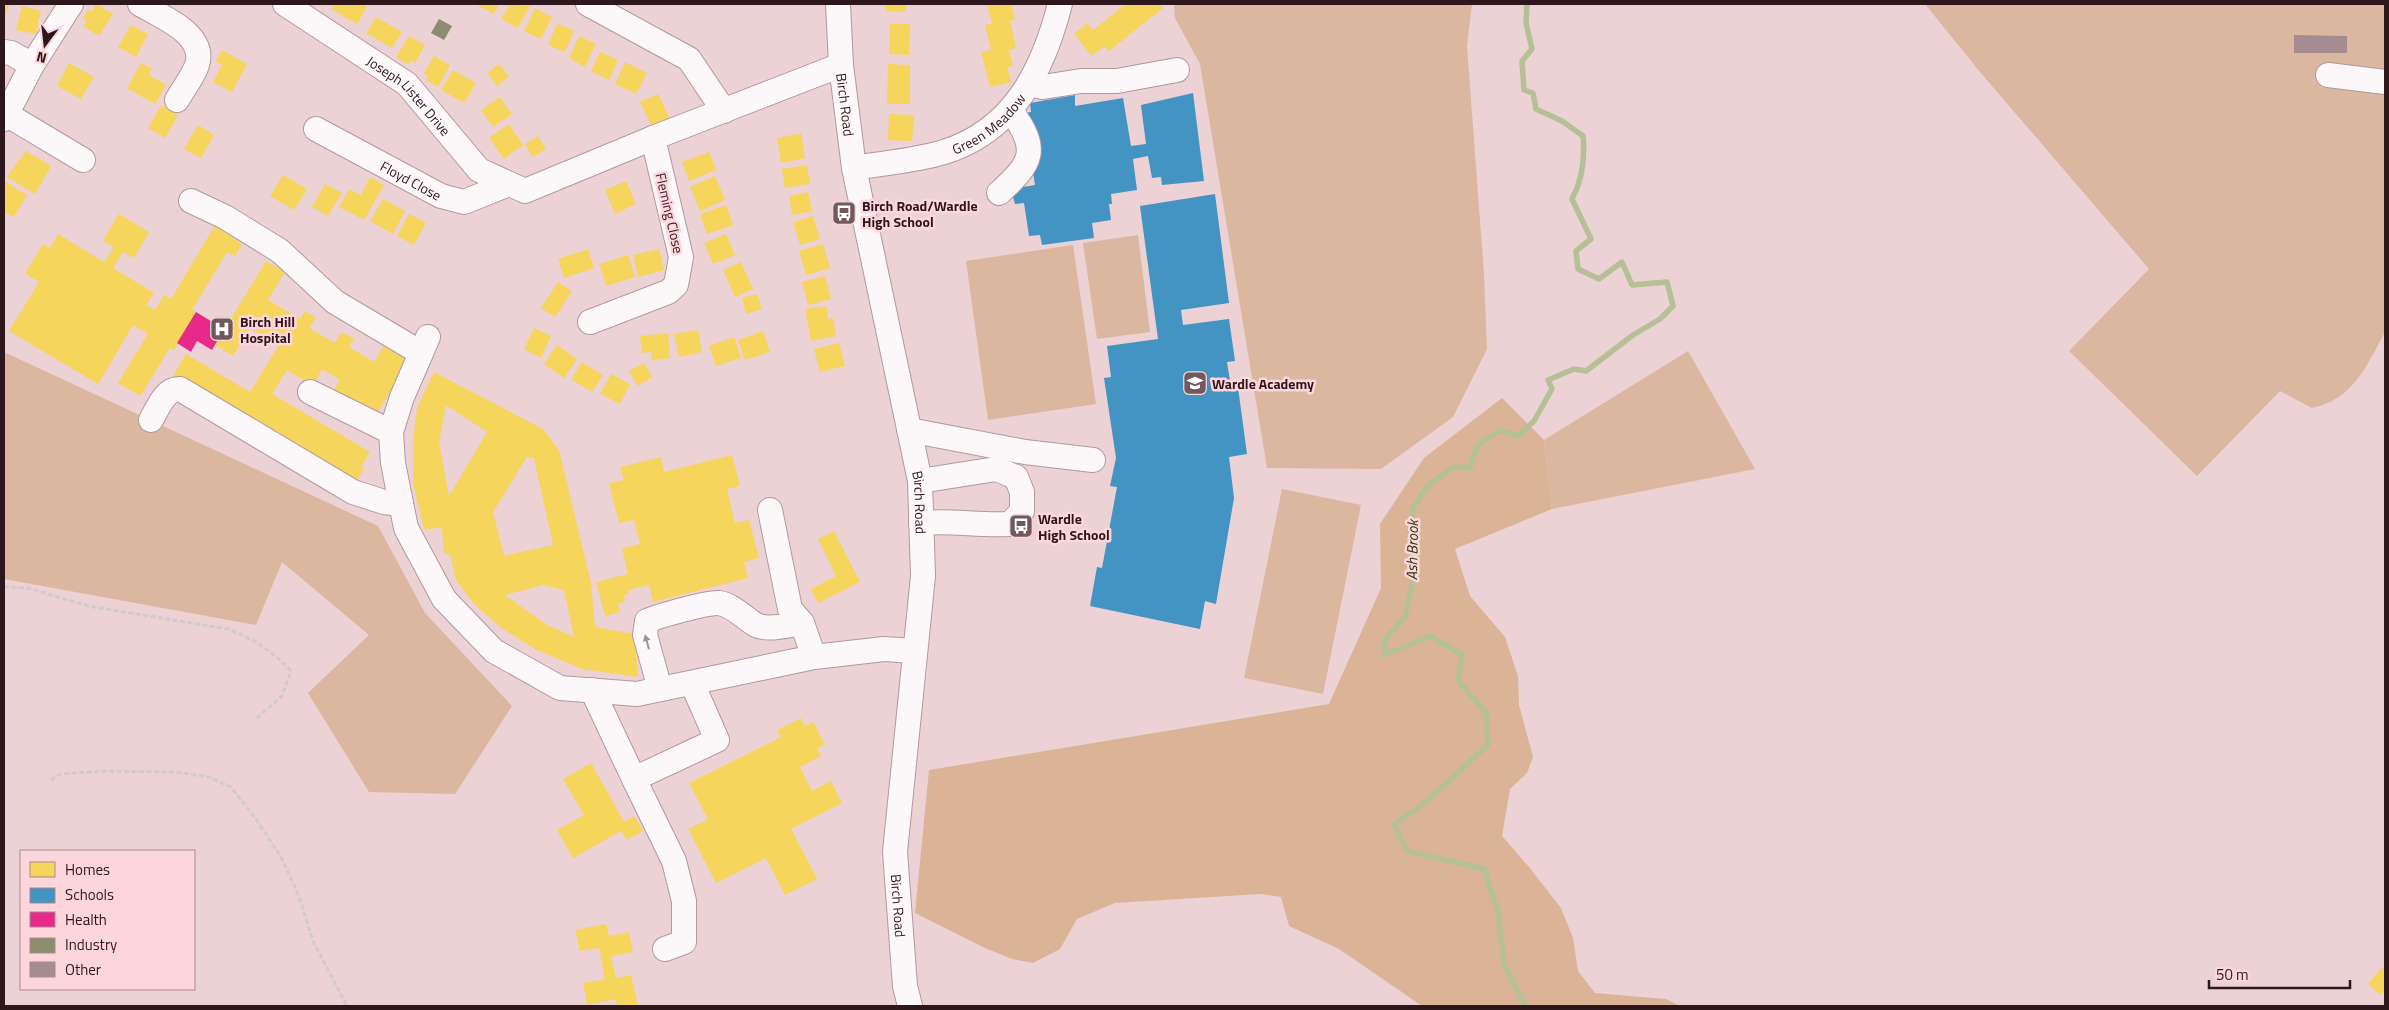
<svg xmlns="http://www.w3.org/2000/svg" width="2389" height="1010" font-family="'Titillium Web',sans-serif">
	<rect width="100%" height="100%" fill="#ecd1d5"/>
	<g fill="#dcb7a0">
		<path d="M 1174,4 L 1472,4 L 1467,46 L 1484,274 L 1487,349 L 1453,417 L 1381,469 L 1267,468 L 1200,64 L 1175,18 Z"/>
		<path d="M 1925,4 L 2385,4 L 2385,332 C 2367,366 2352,400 2312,408 L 2280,391 L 2197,476 L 2069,351 L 2149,269 L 1980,72 Z"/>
		<path d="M 1138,235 L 1150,332 L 1097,339 L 1083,243 Z"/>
		<path d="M 1073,245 L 1096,404 L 988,420 L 966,261 Z"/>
		<path d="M 1688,351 L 1755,469 L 1552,509 L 1544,440 Z"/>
		<path d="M 4,352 L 378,526 L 425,613 L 512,706 L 455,794 L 369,792 L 308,693 L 369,635 L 282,562 L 256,625 L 4,579 Z"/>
		<path d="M 1282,489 L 1361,505 L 1323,694 L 1244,678 Z"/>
	</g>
	<path fill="#dbb498" d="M 1502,398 L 1544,440 L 1552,509 L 1455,549 L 1470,596 L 1505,637 L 1518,676 L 1519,705 L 1533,757 L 1527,773 L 1510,789 L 1502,836 L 1529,867 L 1561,908 L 1573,938 L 1578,971 L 1595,993 L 1666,999 L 1680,1006 L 1422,1006 L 1339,949 L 1289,926 L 1281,897 L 1261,894 L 1115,903 L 1077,919 L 1060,949 L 1033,963 L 1012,959 L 985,948 L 915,913 L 929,770 L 1329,704 L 1381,588 L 1380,524 L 1424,458 Z"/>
	<g fill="#f6d55c" fill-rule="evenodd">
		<path d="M 4,4 L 9,4 L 4,21 Z"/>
		<path d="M 96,4 L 113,14 L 99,36 L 83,26 L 87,21 L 83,18 L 88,9 L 92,12 Z"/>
		<path d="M 334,4 L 363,4 L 367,6 L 357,24 L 331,9 Z"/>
		<path d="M 477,4 L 499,4 L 494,14 L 476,5 Z"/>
		<path d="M 510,4 L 530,6 L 518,28 L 501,19 Z"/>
		<path d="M 885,4 L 906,4 L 905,12 L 885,11 Z"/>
		<path d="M 987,4 L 1011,4 L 1015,19 L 1010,20 L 1016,48 L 1009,50 L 1013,66 L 1007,67 L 1011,82 L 990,87 L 981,52 L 991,50 L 985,25 L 992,24 Z"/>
		<path d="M 1126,4 L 1159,4 L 1163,8 L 1109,51 L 1104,46 L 1092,56 L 1074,34 L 1087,23 L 1093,30 Z"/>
		<path d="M 22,6 L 41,11 L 36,34 L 16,30 Z"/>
		<path d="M 535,8 L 552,17 L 541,39 L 524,31 Z"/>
		<path d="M 376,17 L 402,32 L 392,48 L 366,33 Z"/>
		<path d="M 557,24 L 574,30 L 565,52 L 548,45 Z"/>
		<path d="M 890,24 L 910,24 L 909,55 L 889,54 Z"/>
		<path d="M 131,25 L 148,34 L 136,57 L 118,47 Z"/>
		<path d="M 409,36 L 425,45 L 415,63 L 411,60 L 408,64 L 396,57 Z"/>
		<path d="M 579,36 L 596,44 L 585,67 L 569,58 Z"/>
		<path d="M 222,50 L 247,64 L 232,92 L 213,82 L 222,65 L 216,61 Z"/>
		<path d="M 600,52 L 618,60 L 609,80 L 591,71 Z"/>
		<path d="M 434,56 L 450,65 L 438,87 L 426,80 L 428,76 L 424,73 Z"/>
		<path d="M 625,62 L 647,73 L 636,94 L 615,84 Z"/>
		<path d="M 69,63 L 94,77 L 81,99 L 57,86 Z"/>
		<path d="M 141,63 L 152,69 L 149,75 L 166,85 L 155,104 L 127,88 Z"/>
		<path d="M 499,64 L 509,76 L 497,86 L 487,73 Z"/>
		<path d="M 888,64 L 910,65 L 910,104 L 887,104 Z"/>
		<path d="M 453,70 L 476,83 L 464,103 L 441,90 Z"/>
		<path d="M 658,94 L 672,123 L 654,131 L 640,102 Z"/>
		<path d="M 500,97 L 512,114 L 493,127 L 481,110 Z"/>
		<path d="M 161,105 L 178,115 L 165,138 L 148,128 Z"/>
		<path d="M 889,114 L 914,115 L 912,141 L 888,140 Z"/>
		<path d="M 509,124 L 523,145 L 504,159 L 489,138 Z"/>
		<path d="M 198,125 L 214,135 L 201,158 L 184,149 Z"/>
		<path d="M 801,133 L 805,158 L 781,163 L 777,138 Z"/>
		<path d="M 538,136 L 546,149 L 532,157 L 525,144 Z"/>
		<path d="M 26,151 L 51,166 L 35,194 L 7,177 Z"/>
		<path d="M 709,152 L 716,170 L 689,181 L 682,162 Z"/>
		<path d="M 807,165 L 810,184 L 785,188 L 782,169 Z"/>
		<path d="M 283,175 L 307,189 L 294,210 L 270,196 Z"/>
		<path d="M 715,176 L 725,200 L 700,211 L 690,187 Z"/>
		<path d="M 370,177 L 384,185 L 364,220 L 339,207 L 349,189 L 361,195 Z"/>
		<path d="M 4,181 L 27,195 L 14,217 L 4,212 Z"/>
		<path d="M 626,181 L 636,204 L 615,214 L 605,190 Z"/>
		<path d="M 325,184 L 342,193 L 328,216 L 312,207 Z"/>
		<path d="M 808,192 L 812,211 L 792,215 L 789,196 Z"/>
		<path d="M 383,199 L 405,211 L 393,234 L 370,221 Z"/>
		<path d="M 726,205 L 733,225 L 707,234 L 700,214 Z"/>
		<path d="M 119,214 L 149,232 L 134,258 L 123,252 L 113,268 L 154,293 L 146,305 L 155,310 L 164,295 L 171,299 L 217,222 L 236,233 L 233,238 L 242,244 L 235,256 L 227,252 L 192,310 L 196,312 L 174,350 L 170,348 L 140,396 L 118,383 L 148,334 L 133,325 L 98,384 L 9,331 L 39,282 L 25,273 L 43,244 L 50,248 L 58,234 L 104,262 L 114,247 L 103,240 Z"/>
		<path d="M 409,214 L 426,223 L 414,245 L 397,236 Z"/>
		<path d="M 813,216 L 820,239 L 800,245 L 793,222 Z"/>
		<path d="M 726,234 L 735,255 L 713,264 L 704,243 Z"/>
		<path d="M 823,244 L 830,268 L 806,275 L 799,251 Z"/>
		<path d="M 588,249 L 594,268 L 564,278 L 558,259 Z"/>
		<path d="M 659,249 L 664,270 L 638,277 L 633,255 Z"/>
		<path d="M 628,255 L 635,277 L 606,286 L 599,264 Z"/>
		<path d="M 266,261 L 285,272 L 268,300 L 300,319 L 305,311 L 316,318 L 309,328 L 335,343 L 341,332 L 354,339 L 349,347 L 374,362 L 390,335 L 415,350 L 375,417 L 333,391 L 340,380 L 322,369 L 313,386 L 287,370 L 272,394 L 370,452 L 361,467 L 364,469 L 354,485 L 173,376 L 186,354 L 250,392 L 279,345 L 250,328 L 233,356 L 215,345 Z"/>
		<path d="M 741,262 L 753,289 L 735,297 L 723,270 Z"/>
		<path d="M 825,276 L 831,299 L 808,305 L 802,282 Z"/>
		<path d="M 558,282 L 572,291 L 555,317 L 541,308 Z"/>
		<path d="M 757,294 L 762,309 L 746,314 L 742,298 Z"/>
		<path d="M 826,306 L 828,319 L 833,318 L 836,336 L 811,341 L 805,309 Z"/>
		<path d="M 534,328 L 551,336 L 541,358 L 524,349 Z"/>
		<path d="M 698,330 L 702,352 L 679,357 L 674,334 Z"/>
		<path d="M 763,331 L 770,352 L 745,360 L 738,340 Z"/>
		<path d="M 668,333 L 670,358 L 652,360 L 651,352 L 642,353 L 640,336 Z"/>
		<path d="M 734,337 L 741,358 L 716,366 L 709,346 Z"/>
		<path d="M 839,343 L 845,366 L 820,372 L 814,349 Z"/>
		<path d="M 557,345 L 577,359 L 564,378 L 544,364 Z"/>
		<path d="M 582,362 L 603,375 L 592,392 L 571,379 Z"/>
		<path d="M 644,363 L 652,377 L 638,386 L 629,371 Z"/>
		<path d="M 434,372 L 543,429 L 559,450 L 591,583 L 595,627 L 635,634 L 638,677 L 582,669 L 537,650 L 500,627 L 473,603 L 456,580 L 450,554 L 444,554 L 442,528 L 424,529 L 413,484 L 413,441 L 417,408 ZM 446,405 L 487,432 L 449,496 L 439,443 ZM 527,457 L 534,458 L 553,545 L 504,556 L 493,512 ZM 543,585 L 564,590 L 574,637 L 547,625 L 505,595 Z"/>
		<path d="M 611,374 L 630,384 L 620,404 L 600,394 Z"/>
		<path d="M 732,455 L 740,486 L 727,489 L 735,523 L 749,520 L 759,558 L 744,562 L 748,578 L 653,602 L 649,585 L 628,590 L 629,594 L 624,595 L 625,602 L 618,604 L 620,612 L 605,616 L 596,582 L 628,574 L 622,548 L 640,544 L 634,520 L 619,523 L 609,483 L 624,480 L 620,467 L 661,457 L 664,472 Z"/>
		<path d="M 834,531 L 860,582 L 818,603 L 811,589 L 836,576 L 818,539 Z"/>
		<path d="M 801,718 L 805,726 L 813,722 L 825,744 L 817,748 L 821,756 L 800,767 L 812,791 L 831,781 L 842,803 L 791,829 L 817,879 L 785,895 L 766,858 L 716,883 L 688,829 L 708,819 L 689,783 L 781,737 L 777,730 Z"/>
		<path d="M 591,763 L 624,822 L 634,816 L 643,831 L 627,840 L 621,831 L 573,858 L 557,830 L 584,815 L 563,779 Z"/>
		<path d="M 606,924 L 609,936 L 629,932 L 633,952 L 611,956 L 616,978 L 631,975 L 638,1006 L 617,1006 L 616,999 L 587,1005 L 583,983 L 605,979 L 599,948 L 580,951 L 575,930 Z"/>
		<path d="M 2382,967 L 2385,969 L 2385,990 L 2381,995 L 2368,984 Z"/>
	</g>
	<g fill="#4393c3">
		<path d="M 1193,93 L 1204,181 L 1162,185 L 1161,177 L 1152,178 L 1148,156 L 1133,159 L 1137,190 L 1111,194 L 1112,204 L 1109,204 L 1111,220 L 1092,223 L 1094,238 L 1042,245 L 1040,235 L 1029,236 L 1024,203 L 1015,204 L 1011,189 L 1035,185 L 1024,113 L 1031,112 L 1030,103 L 1075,95 L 1075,106 L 1123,98 L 1131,146 L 1146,144 L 1141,105 Z"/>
		<path d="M 1215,194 L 1229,303 L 1181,310 L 1183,325 L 1229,319 L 1235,361 L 1227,362 L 1230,381 L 1237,380 L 1247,454 L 1229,457 L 1234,498 L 1216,604 L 1205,601 L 1200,629 L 1090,606 L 1097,567 L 1102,568 L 1117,487 L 1110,486 L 1116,458 L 1104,378 L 1111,377 L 1107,346 L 1158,339 L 1140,206 Z"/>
	</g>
	<path fill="#e7298a" d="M 196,312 L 224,329 L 212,350 L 197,341 L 191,352 L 177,343 Z"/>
	<path fill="#8c8c6e" d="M 439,19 L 452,26 L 444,40 L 431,33 Z"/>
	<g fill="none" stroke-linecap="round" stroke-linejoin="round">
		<path stroke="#b5c096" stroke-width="5.5" d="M 1525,1006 L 1504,964 L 1498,912 L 1484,869 L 1407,851 L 1394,825 L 1427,801 L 1488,745 L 1486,713 L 1458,680 L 1462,655 L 1431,636 L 1384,655 L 1385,639 L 1405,617 L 1413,581 L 1410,535 L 1413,508 L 1428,485 L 1454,467 L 1470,468 L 1477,446 L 1500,430 L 1518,436 L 1534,421 L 1552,389 L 1548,380 L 1574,369 L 1586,371 L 1633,335 L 1660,319 L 1673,306 L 1667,282 L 1632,285 L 1622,262 L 1599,279 L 1578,269 L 1576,251 L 1591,239 L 1572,199 C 1583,179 1585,158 1583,136 L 1562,121 L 1536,109 L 1533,93 L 1524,90 L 1522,61 L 1532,49 L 1526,23 L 1527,4"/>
	</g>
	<path fill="#a48c90" d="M 2294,35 L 2347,36 L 2347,53 L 2294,53 Z"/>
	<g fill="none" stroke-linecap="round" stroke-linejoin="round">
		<g stroke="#b0999d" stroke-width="26">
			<g id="minor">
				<path d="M 140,4 C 160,16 207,34 197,65 C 193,77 183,89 177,100"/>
				<path id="s1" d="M 285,4 L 407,84 L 479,170 L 525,191 L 653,138 L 841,65"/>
				<path d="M 588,4 L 689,59 L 724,111"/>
				<path id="s2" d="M 838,4 L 841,65 L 854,168 L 920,481 L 923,576 L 895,852 L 905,986 L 910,1006"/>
				<path d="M 4,52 L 11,53 L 32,65"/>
				<path d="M 2328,75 L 2385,82"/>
				<path d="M 1029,84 L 1043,87 L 1081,81 L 1117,81 L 1177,70"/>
				<path d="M 6,114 L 83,160"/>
				<path d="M 4,119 L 32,65 L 71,4"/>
				<path id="s3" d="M 316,129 L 441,196 L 464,202 L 509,184"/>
				<path id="s4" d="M 854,168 C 883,163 915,161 944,152 C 1014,130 1043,70 1060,4"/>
				<path d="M 999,193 C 1032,163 1040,150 1011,111"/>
				<path d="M 191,201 L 225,217 L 280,251 L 335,302 L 421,353"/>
				<path d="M 590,322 L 668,292 L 676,285 L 681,257 L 653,138"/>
				<path d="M 428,337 L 402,397 L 391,432 L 393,463 L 406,528 L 444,599 L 494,651 L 560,688 L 637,694 L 814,657 L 884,649 L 915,651"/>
				<path d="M 310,392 L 391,432"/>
				<path d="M 151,420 C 158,408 165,388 180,389 L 353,492 L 384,502 L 401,504"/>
				<path d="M 909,430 L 1025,452 L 1093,460"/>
				<path d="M 920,481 L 996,469 L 1016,477 L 1022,492 L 1022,511 L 1010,524 C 980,526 951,520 921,523"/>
				<path d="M 770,510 L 790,609 L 802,623 L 814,657"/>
				<path d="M 660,689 L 645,635 L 647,621 C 658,616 708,602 719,603 C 733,605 744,618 756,625 C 768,631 789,625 802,623"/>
				<path d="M 592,690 L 634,779 L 717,740 L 692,683"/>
				<path d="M 634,779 L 674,861 L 684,901 L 684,942 L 665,949"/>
			</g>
		</g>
		<g stroke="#d2cacb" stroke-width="3" stroke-dasharray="5 2.5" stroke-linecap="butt">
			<path d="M 4,587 L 28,588 L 88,606 L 228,629 C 254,639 272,651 291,671 L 282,696 L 257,718"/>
			<path d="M 51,780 L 60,774 L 104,771 L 175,772 L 209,777 L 231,787 L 253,815 L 281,857 L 299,896 L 313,941 L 347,1006"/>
		</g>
		<use href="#minor" stroke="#fcf8f9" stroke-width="24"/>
	</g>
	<defs><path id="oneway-solid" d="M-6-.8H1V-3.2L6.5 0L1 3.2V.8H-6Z" transform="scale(1.25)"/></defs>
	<use fill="#9f9396" href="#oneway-solid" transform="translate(647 642) rotate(-105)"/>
	<defs>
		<g id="bus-square" transform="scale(1.25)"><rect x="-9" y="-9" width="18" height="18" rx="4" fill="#70585d" stroke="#fdd6dc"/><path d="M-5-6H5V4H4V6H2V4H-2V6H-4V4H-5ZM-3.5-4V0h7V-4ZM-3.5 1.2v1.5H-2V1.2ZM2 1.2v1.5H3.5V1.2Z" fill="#fff"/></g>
		<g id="hospital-square" transform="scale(1.25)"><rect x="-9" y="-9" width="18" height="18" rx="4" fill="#70585d" stroke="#fdd6dc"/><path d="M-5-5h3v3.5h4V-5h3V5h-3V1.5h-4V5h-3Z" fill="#fff"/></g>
		<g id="school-square" transform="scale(1.25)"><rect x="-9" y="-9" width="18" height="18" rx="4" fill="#70585d" stroke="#fdd6dc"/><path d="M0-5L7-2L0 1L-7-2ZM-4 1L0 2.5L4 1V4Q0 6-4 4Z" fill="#fff"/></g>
	</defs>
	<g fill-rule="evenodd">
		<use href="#bus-square" x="844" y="213"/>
		<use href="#hospital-square" x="222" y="329"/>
		<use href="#school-square" x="1195" y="383"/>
		<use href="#bus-square" x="1021" y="526"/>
	</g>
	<g text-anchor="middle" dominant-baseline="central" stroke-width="5" stroke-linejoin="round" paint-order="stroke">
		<g font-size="14" fill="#2e171c" stroke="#fdd6dc">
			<text stroke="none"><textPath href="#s1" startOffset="155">Joseph Lister Drive</textPath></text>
			<text stroke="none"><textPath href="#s2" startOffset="101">Birch Road</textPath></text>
			<text stroke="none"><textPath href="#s4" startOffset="145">Green Meadow</textPath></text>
			<text stroke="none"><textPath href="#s3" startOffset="108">Floyd Close</textPath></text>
			<text transform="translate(670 213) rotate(77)">Fleming Close</text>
			<text stroke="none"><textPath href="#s2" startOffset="506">Birch Road</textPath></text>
			<text stroke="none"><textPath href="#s2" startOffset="911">Birch Road</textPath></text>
		</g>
		<g font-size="14" font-weight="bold" fill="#2e171c" stroke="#fdd6dc" text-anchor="start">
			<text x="862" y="205">Birch Road/Wardle<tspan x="862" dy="16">High School</tspan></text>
			<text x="240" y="321">Birch Hill<tspan x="240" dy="16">Hospital</tspan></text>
			<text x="1212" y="383">Wardle Academy</text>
			<text x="1038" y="518">Wardle<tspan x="1038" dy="16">High School</tspan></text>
		</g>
		<g font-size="15" font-style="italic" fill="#233405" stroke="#fdd6dc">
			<text transform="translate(1412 550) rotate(-89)">Ash Brook</text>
		</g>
	</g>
	<rect width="2389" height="1010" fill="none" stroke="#2e171c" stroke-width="10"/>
	<rect x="20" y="850" width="175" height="140" fill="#fdd6dc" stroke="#aa8a8f"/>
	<rect x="30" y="862" width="25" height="15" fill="#f6d55c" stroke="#aa8a8f"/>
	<text x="65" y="875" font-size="15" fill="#2e171c">Homes</text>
	<rect x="30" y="888" width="25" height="15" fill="#4393c3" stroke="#aa8a8f"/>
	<text x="65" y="900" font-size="15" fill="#2e171c">Schools</text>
	<rect x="30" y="912" width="25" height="15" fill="#e7298a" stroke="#aa8a8f"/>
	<text x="65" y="925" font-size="15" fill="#2e171c">Health</text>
	<rect x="30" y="938" width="25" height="15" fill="#8c8c6e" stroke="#aa8a8f"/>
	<text x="65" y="950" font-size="15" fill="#2e171c">Industry</text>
	<rect x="30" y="962" width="25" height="15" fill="#a48c90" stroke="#aa8a8f"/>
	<text x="65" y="975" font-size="15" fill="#2e171c">Other</text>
	<g transform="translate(45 45) rotate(195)" stroke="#fdd6dc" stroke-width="4" paint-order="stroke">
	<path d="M0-4L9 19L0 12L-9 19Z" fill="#2e171c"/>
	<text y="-8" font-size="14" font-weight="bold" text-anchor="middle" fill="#2e171c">N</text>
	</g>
	<path d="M2209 980v8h141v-8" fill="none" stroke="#2e171c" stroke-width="2.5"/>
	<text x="2216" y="980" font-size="15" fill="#2e171c" stroke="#fdd6dc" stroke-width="4" paint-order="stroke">50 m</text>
</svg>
